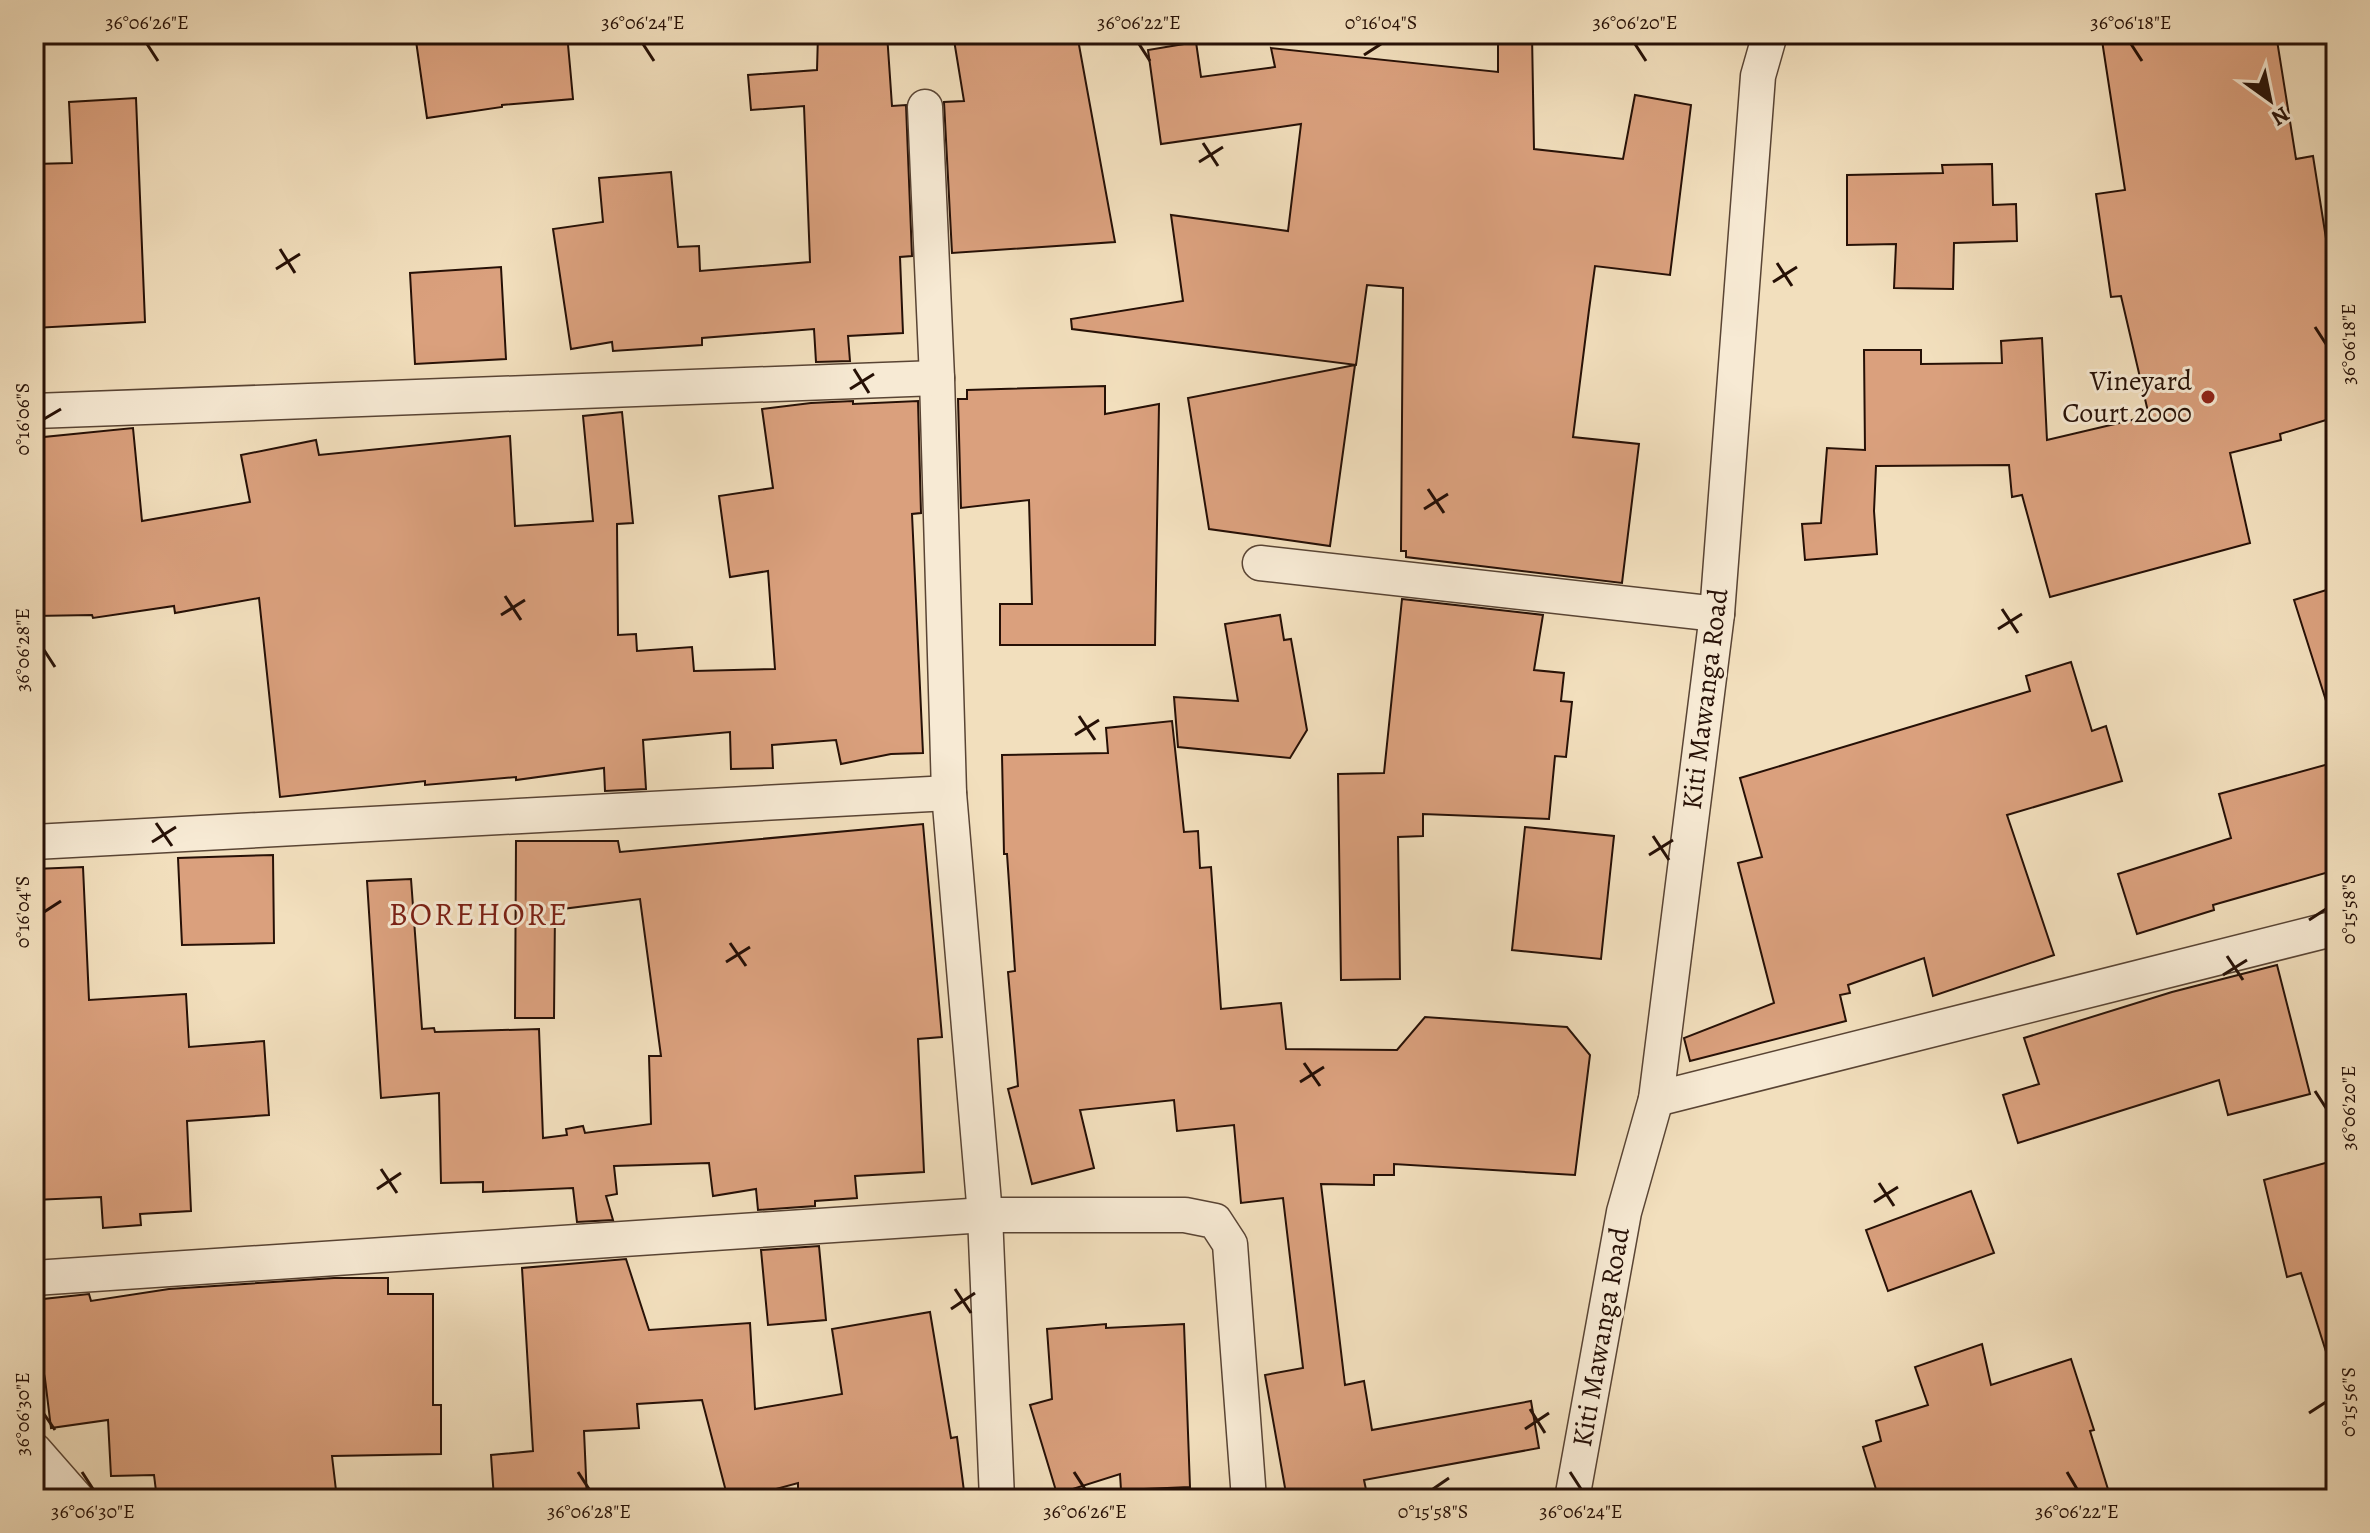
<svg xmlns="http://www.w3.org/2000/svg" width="2370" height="1533" font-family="Alegreya,serif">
	<rect width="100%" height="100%" fill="#f2dfbd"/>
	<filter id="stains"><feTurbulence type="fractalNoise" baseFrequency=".0025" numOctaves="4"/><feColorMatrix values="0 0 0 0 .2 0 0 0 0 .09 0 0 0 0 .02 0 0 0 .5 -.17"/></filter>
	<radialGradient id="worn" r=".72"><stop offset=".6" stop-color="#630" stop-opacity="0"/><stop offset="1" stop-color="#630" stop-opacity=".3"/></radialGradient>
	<g fill="#daa07d" stroke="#261006" stroke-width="2">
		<path d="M 415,34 L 567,34 L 573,99 L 502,105 L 502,107 L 427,118 Z"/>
		<path d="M 818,34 L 887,34 L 892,106 L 906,105 L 912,256 L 900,257 L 903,333 L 848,336 L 850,361 L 816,362 L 814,329 L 702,338 L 702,345 L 613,351 L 612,342 L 571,349 L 553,229 L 603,222 L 599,178 L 671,172 L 678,247 L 699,246 L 700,271 L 810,262 L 804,106 L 751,110 L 748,75 L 817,70 Z"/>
		<path d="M 990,34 L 1077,34 L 1115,242 L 952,253 L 944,102 L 964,101 L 954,40 Z"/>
		<path d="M 1498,34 L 1532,34 L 1534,149 L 1623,159 L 1635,95 L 1691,105 L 1670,275 L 1595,266 L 1589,310 L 1573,437 L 1639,444 L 1622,583 L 1406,557 L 1406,551 L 1401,551 L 1403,288 L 1367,285 L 1356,365 L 1072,329 L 1071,319 L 1183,301 L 1171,215 L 1288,231 L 1301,124 L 1161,144 L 1148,50 L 1196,42 L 1201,77 L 1275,67 L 1271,48 L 1498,72 Z"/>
		<path d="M 2101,34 L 2276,34 L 2296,159 L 2313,156 L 2331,270 L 2336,268 L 2336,417 L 2280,434 L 2281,440 L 2230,453 L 2250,543 L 2050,597 L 2022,495 L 2012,497 L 2009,465 L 1876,466 L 1874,511 L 1877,554 L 1805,560 L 1802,524 L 1821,523 L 1827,448 L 1865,450 L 1864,350 L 1921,350 L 1921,364 L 2002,363 L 2001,341 L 2042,338 L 2047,440 L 2149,416 L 2121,296 L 2111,297 L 2096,194 L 2125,190 Z"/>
		<path d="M 136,98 L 145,322 L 34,328 L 34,164 L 72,163 L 69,102 Z"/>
		<path d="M 1992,164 L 1993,205 L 2016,204 L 2017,241 L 1954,243 L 1953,289 L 1894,288 L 1896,244 L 1847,245 L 1847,175 L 1943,173 L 1942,165 Z"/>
		<path d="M 501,267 L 506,359 L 415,364 L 410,273 Z"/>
		<path d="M 1355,365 L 1330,546 L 1209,529 L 1188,398 Z"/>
		<path d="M 1105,386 L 1105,414 L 1159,404 L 1155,645 L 1000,645 L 1000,604 L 1032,604 L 1029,500 L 961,508 L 958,399 L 967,399 L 967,390 Z"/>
		<path d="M 853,401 L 853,404 L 918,401 L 921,513 L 912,514 L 923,753 L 891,754 L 841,764 L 836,740 L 772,745 L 773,768 L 731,769 L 730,732 L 643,740 L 646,789 L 605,791 L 604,768 L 516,780 L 516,777 L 425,785 L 425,781 L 280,797 L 259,598 L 175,613 L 174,606 L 93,618 L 92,615 L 34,616 L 34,438 L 133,428 L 142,521 L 250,502 L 241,455 L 316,440 L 319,455 L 510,436 L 515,526 L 593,521 L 583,416 L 622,412 L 633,523 L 617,524 L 618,635 L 636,634 L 637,651 L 692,647 L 694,671 L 775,669 L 768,571 L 730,577 L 719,496 L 773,488 L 762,409 L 811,403 Z"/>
		<path d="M 2336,587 L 2336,706 L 2328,707 L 2294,600 Z"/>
		<path d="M 1402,599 L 1543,615 L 1534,670 L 1564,673 L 1561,701 L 1572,702 L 1566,757 L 1555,756 L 1549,819 L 1423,814 L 1423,836 L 1398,837 L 1400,979 L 1341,980 L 1338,774 L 1384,773 Z"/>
		<path d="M 1280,615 L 1284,640 L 1291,639 L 1307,730 L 1290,758 L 1178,747 L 1174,697 L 1238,701 L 1225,624 Z"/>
		<path d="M 2071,662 L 2092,731 L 2106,726 L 2122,781 L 2007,815 L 2054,955 L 1933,996 L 1924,958 L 1848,985 L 1850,993 L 1840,995 L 1846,1021 L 1690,1061 L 1684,1038 L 1774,1003 L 1738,863 L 1762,857 L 1740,778 L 2030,691 L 2026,676 Z"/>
		<path d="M 1172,721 L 1184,832 L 1198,831 L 1200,868 L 1211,867 L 1221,1009 L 1281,1003 L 1286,1049 L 1397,1050 L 1425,1017 L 1567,1027 L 1590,1055 L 1575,1175 L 1394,1164 L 1394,1175 L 1374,1175 L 1374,1185 L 1321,1184 L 1345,1385 L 1364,1381 L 1372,1430 L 1531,1401 L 1539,1448 L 1364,1480 L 1368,1499 L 1287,1499 L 1265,1375 L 1303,1368 L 1283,1198 L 1241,1203 L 1234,1125 L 1177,1131 L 1174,1100 L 1080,1110 L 1094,1168 L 1032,1184 L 1008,1089 L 1018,1086 L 1008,972 L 1015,971 L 1007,854 L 1004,854 L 1002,755 L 1108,753 L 1106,728 Z"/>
		<path d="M 2336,762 L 2336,870 L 2213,905 L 2214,910 L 2137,934 L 2118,874 L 2231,838 L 2219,794 Z"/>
		<path d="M 923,824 L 942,1037 L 918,1039 L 924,1172 L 855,1176 L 857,1198 L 815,1201 L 815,1206 L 758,1210 L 756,1189 L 713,1196 L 709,1163 L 614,1166 L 617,1194 L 606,1196 L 613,1220 L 577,1222 L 573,1188 L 483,1192 L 483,1182 L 441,1183 L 439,1093 L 381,1098 L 367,881 L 411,879 L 422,1029 L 434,1028 L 435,1032 L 539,1029 L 543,1138 L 567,1135 L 566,1129 L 583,1126 L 585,1133 L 651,1124 L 649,1056 L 661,1056 L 640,899 L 555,910 L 554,1018 L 515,1018 L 516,841 L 618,841 L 620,852 Z"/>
		<path d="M 1525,827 L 1614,836 L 1601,959 L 1512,950 Z"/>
		<path d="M 273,855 L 274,943 L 182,945 L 178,858 Z"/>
		<path d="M 83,867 L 89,1000 L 186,994 L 189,1047 L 264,1041 L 269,1115 L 187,1121 L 191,1211 L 140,1214 L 141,1225 L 103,1228 L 101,1197 L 34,1200 L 34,869 Z"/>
		<path d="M 2277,965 L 2310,1094 L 2228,1115 L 2219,1080 L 2018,1143 L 2003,1095 L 2039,1084 L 2024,1038 L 2172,992 Z"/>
		<path d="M 2336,1160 L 2336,1357 L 2328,1358 L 2301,1273 L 2287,1277 L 2264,1180 Z"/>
		<path d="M 1971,1191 L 1994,1253 L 1888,1291 L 1866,1230 Z"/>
		<path d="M 819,1246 L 826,1320 L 768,1325 L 761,1250 Z"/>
		<path d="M 626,1259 L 649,1330 L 750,1323 L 755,1409 L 842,1394 L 832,1329 L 930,1312 L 951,1438 L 957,1437 L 965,1499 L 798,1499 L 798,1483 L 739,1499 L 728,1499 L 702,1400 L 637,1404 L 639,1428 L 584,1431 L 587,1499 L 494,1499 L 491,1455 L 533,1451 L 522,1268 Z"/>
		<path d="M 334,1278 L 388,1278 L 388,1294 L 433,1294 L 433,1405 L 441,1405 L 441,1454 L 332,1456 L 337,1499 L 157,1499 L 154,1475 L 111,1476 L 108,1420 L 51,1428 L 45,1379 L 34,1325 L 34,1300 L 89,1294 L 91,1301 L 169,1289 Z"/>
		<path d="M 1106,1324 L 1106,1328 L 1184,1324 L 1190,1487 L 1121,1490 L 1120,1474 L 1057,1494 L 1030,1405 L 1052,1399 L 1047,1329 Z"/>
		<path d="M 1982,1344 L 1991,1385 L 2071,1359 L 2094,1430 L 2090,1431 L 2111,1499 L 1879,1499 L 1863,1447 L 1881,1441 L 1876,1421 L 1928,1405 L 1915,1367 Z"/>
	</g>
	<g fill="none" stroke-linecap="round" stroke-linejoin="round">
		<g stroke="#594434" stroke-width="37">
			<g id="minor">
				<path d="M 925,107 L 937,378 L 949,793 L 985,1215 L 997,1499"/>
				<path d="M 34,411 L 937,378"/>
				<path d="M 1260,563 L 1717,614"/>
				<path d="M 34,842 L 949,793"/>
				<path d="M 1656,1099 L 2336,928"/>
				<path d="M 34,1278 L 985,1215 L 1185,1215 L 1215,1221 L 1230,1244 L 1249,1499"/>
				<path d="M 34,1450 L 77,1499"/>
				<path d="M 1572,1499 L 1624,1212 L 1656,1099 L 1717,614 L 1758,76 L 1770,34"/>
			</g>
		</g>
		<use href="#minor" stroke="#f7ead4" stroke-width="34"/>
	</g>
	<path fill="none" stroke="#261006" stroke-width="3" d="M 147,44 L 158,61M 643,44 L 654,61M 1139,44 L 1150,61M 1635,44 L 1646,61M 2131,44 L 2142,61M 1364,55 L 1381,44M 1203,143 L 1218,166M 1199,162 L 1223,147M 280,249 L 295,273M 1777,263 L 1792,286M 276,269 L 300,254M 1773,282 L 1797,267M 2315,327 L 2326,344M 854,369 L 869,393M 850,389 L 874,374M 44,419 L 61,409M 1428,489 L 1444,513M 1424,509 L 1448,494M 505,596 L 521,620M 2002,609 L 2018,633M 501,615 L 525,600M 1998,629 L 2022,614M 44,650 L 55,667M 1079,716 L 1095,740M 1075,735 L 1099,720M 156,823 L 172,846M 1653,836 L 1669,860M 152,842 L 176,827M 1649,855 L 1673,840M 44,912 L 61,901M 2309,920 L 2326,909M 730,943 L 746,966M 2227,956 L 2243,980M 726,962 L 750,947M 2223,975 L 2247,960M 1304,1063 L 1320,1086M 1300,1082 L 1324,1067M 2315,1091 L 2326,1108M 381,1169 L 397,1193M 1879,1183 L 1894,1206M 377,1189 L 401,1173M 1874,1202 L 1898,1187M 955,1289 L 971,1313M 951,1309 L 975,1293M 1530,1409 L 1545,1433M 2309,1413 L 2326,1402M 44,1414 L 55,1430M 1525,1429 L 1549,1413M 82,1472 L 93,1489M 578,1472 L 589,1489M 1074,1472 L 1085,1489M 1570,1472 L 1581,1489M 2067,1472 L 2077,1489M 1433,1489 L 1449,1478"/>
	<circle fill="#8f2418" stroke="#f7ead4" stroke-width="3" cx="2208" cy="397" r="8"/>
	<g text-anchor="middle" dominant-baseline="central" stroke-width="6" stroke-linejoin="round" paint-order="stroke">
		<g font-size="28" fill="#261006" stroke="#f7ead4" text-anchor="end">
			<text x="2192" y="381">Vineyard<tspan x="2192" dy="32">Court 2000</tspan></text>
		</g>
		<g font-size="28" fill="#261006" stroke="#f7ead4">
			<text transform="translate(1705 699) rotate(-83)">Kiti Mawanga Road</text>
			<text transform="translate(1601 1337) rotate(-80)">Kiti Mawanga Road</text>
		</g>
		<g font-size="32" letter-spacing="2" fill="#7a1f14" stroke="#f7ead4">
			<text x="479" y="914">BOREHORE</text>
		</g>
	</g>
	<rect width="2370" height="1533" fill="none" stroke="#f2dfbd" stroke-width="88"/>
	<g transform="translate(2270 100) rotate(147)" stroke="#f7ead4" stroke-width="6" paint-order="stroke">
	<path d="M0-6L14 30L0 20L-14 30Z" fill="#261006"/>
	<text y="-12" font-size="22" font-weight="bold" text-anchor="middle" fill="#261006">N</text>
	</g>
	<rect x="44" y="44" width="2282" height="1445" fill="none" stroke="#261006" stroke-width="3"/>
	<g font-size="20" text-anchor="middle" fill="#261006">
		<text x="147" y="29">36°06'26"E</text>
		<text x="643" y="29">36°06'24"E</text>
		<text x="1139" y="29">36°06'22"E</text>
		<text x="1381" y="29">0°16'04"S</text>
		<text x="1635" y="29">36°06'20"E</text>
		<text x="2131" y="29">36°06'18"E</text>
		<text transform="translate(2348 344) rotate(-90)" y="7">36°06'18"E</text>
		<text transform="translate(22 419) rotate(-90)" y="7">0°16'06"S</text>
		<text transform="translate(22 650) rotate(-90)" y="7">36°06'28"E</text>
		<text transform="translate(2348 909) rotate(-90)" y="7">0°15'58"S</text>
		<text transform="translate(22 912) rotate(-90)" y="7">0°16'04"S</text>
		<text transform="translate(2348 1108) rotate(-90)" y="7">36°06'20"E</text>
		<text transform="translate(2348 1402) rotate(-90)" y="7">0°15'56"S</text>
		<text transform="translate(22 1414) rotate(-90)" y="7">36°06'30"E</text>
		<text x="93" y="1518">36°06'30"E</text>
		<text x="589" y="1518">36°06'28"E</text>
		<text x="1085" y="1518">36°06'26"E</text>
		<text x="1433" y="1518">0°15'58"S</text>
		<text x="1581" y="1518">36°06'24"E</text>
		<text x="2077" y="1518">36°06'22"E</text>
	</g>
	<rect width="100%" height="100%" filter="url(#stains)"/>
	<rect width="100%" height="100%" fill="url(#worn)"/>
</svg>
